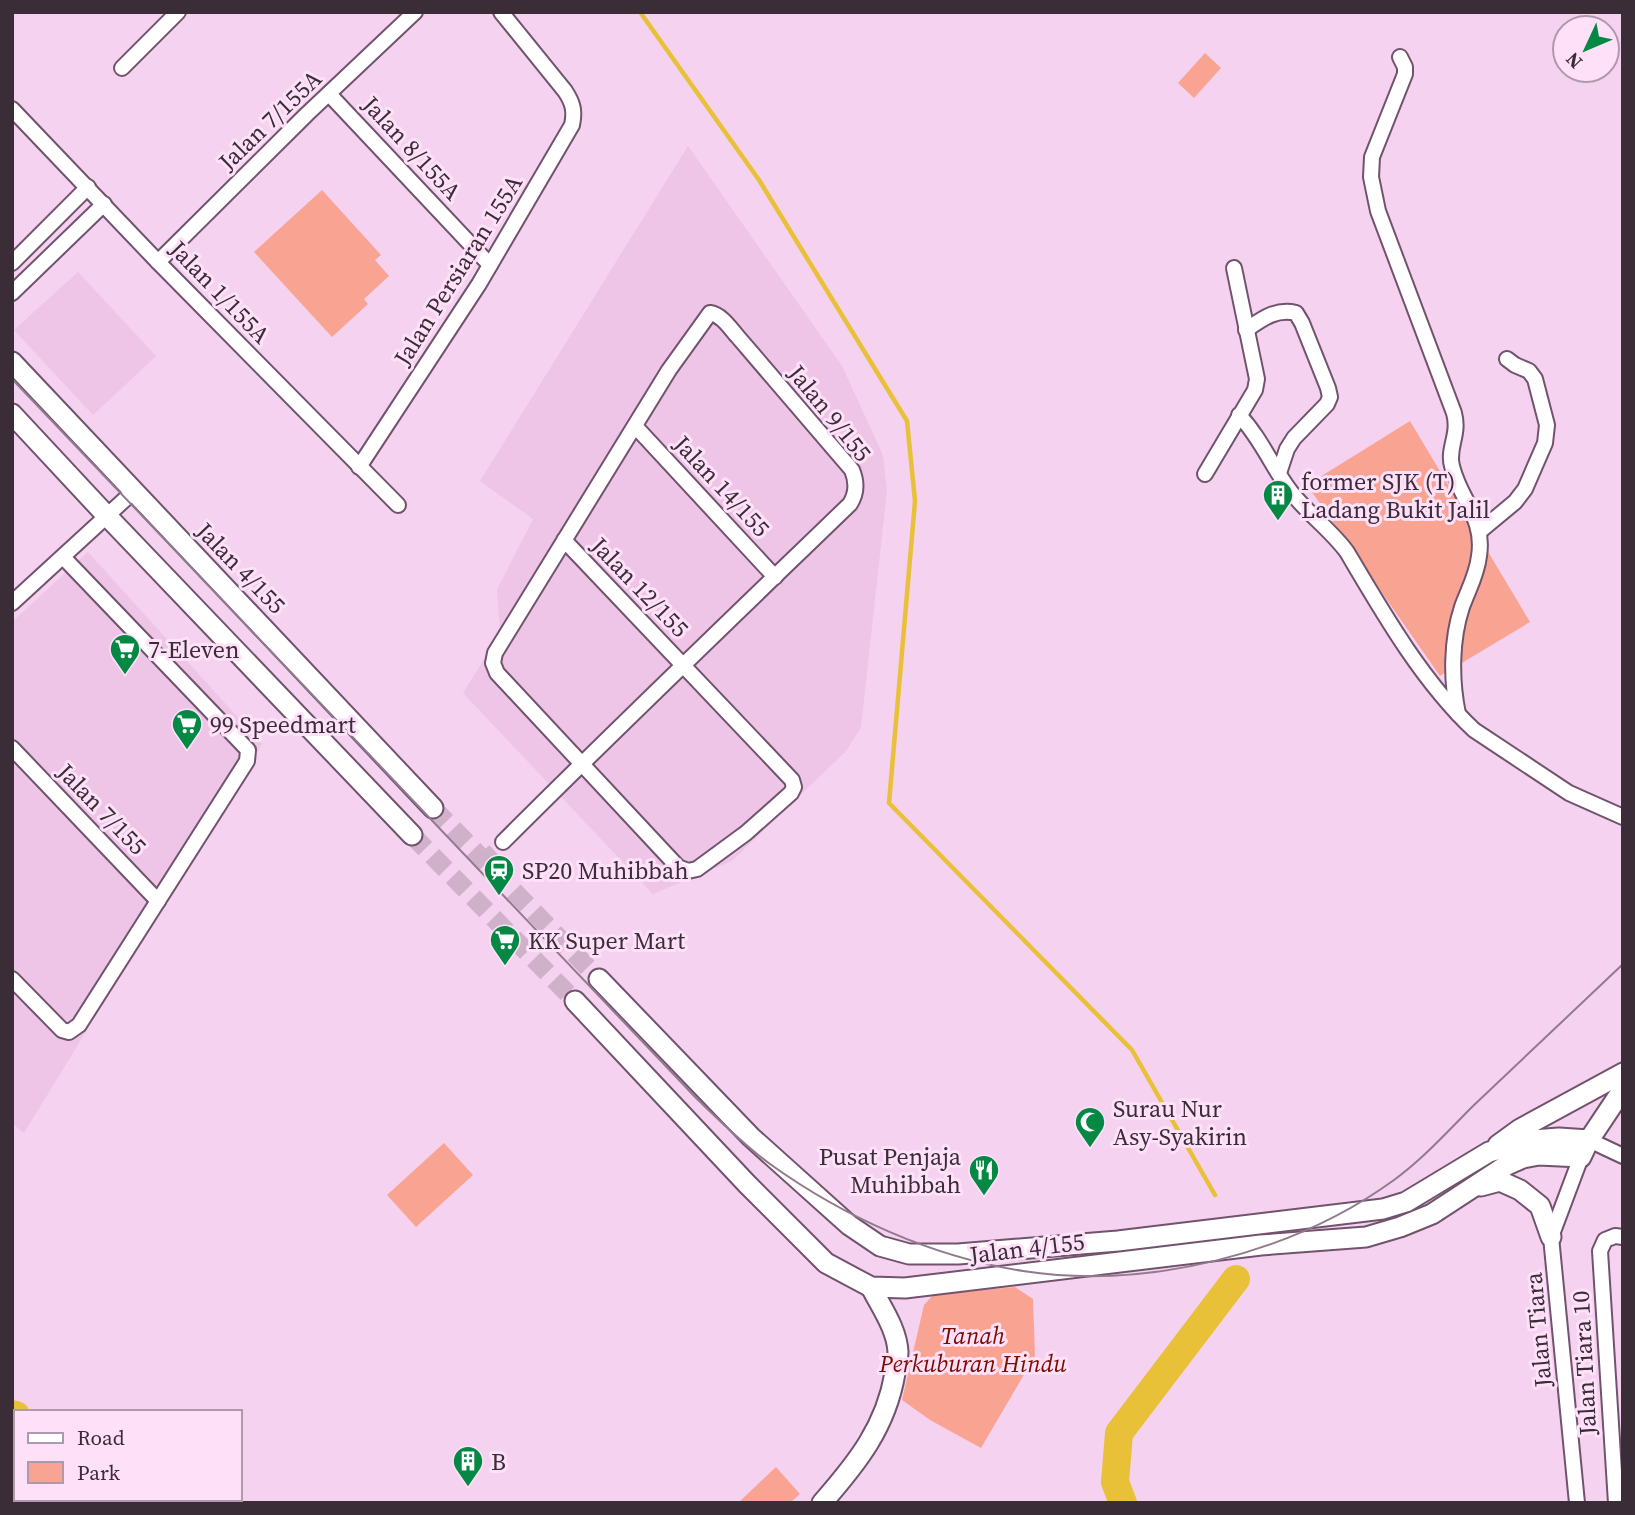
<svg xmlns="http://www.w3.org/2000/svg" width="1635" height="1515" font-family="'Source Serif 4',serif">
	<rect width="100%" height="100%" fill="#f5d2ef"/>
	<g fill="#eec4e7">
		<path d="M 688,146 L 842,366 L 883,455 L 887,490 L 861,727 L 846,751 L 732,861 L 653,894 L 463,693 L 500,634 L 497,590 L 533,519 L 480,481 Z"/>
		<path d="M 78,272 L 156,356 L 93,415 L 14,330 Z"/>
		<path d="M 88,552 L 262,744 L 24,1133 L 12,1123 L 12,622 Z"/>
	</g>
	<g fill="#f9a493">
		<path d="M 1205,53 L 1221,68 L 1194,98 L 1178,83 Z"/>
		<path d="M 322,190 L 381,255 L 375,260 L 389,276 L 364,299 L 368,304 L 332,337 L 254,252 Z"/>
		<path d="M 1410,421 L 1530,622 L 1440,676 L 1307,485 Z"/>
		<path d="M 444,1143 L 473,1175 L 416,1227 L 387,1195 Z"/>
		<path d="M 1015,1287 L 1033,1299 L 1035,1356 L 981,1448 L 930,1420 L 902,1400 L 924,1305 L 933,1295 Z"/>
		<path d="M 776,1467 L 800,1494 L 790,1503 L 738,1503 Z"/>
	</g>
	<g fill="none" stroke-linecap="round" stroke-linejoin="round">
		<path stroke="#e8c138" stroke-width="4.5" d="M 640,12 L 759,180 L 907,421 L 915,501 L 889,803 L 1132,1050 L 1215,1195"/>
		<g stroke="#e8c138" stroke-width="28">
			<path d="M 12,1414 L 16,1415"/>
			<path d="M 192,1499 L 196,1503"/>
			<path d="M 1123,1503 L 1115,1482 L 1119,1433 L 1236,1279"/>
		</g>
		<path stroke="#d0b1ca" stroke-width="14" stroke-dasharray="14 7" stroke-linecap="butt" d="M 484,860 L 503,842"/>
		<g stroke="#d0b1ca" stroke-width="19" stroke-dasharray="19 10" stroke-linecap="butt">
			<path d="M 433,808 L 599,979"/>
			<path d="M 412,835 L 575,1001"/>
		</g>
		<g stroke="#71536d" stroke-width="18">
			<g id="street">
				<path d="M 1400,57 L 1405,67 L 1405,74 L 1372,157 L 1371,177 L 1378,211 L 1454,413 C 1460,435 1447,448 1452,466 C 1460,500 1485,518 1479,556 C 1477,575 1468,590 1462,607 C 1451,640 1451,680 1458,714"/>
				<path d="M 122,68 L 178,12"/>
				<path d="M 329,94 L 490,265"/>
				<path d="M 12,109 L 158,262 L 398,505"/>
				<path d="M 158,262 L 307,114 L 415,12"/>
				<path d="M 12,263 L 88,187"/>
				<path d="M 12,293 L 104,204"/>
				<path d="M 1246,330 C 1262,319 1276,308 1296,313 L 1302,323 L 1328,388 L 1330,397 L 1327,404 L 1294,438 L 1287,449 L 1279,473"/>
				<path d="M 1239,415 C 1261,438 1272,467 1291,492 C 1308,514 1331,530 1347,552 C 1383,613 1422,681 1474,730 L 1569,793 L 1623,817"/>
				<path d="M 635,426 L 775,577"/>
				<path d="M 359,467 L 479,284 L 572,125 C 575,111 573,103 565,91 L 501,12"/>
				<path d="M 1205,474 L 1255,390 L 1257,379 L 1234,268"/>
				<path d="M 1480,531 L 1515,502 L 1525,489 L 1545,443 L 1547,425 L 1535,379 L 1529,371 L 1515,365 L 1507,359"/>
				<path d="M 12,603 L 134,491"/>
				<path d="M 12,748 L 158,901"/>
				<path d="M 503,842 C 617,728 734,616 850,504 C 857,493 857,482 852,470 L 738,337 C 730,328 722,315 710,313 L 669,370 L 495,653 L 493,663 L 497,673 L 678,867 L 688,871 L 697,869 L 746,833 L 791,793 L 794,787 L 792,780 L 564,540"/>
				<path d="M 12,979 L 62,1030 L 69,1032 L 79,1025 L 247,761 L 248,750 L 63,557"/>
				<path d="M 1589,1140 L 1623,1156"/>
				<path d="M 1577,1503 L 1551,1237 L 1581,1157"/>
				<path d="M 1616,1503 L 1600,1251 L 1605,1240 L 1615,1236 L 1623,1237"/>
			</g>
		</g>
		<g stroke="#71536d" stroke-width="23">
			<g id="secondary">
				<path d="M 12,362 L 433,808"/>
				<path d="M 12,414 L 107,516 L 412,835"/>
				<path d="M 599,979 L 751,1137 L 849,1225 L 880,1246 L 909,1254 L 958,1254 L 1118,1241 L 1383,1209 L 1406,1202 L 1489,1152 L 1533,1140 L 1559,1138 L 1589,1140"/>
				<path d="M 575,1001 L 747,1184 L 826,1263 L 871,1287 L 905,1288 L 1261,1245 L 1366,1237 L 1400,1227 L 1432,1214 L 1507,1165 L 1523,1158 L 1539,1155 L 1581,1157 L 1589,1140 L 1623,1089"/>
				<path d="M 1498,1145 L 1520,1129 L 1623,1073"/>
				<path d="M 1481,1186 L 1500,1181 L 1520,1190 L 1540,1206 L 1551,1237"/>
				<path d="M 822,1503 C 857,1463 886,1427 895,1373 C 896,1367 898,1358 898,1352 C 897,1329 881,1307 871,1287"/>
			</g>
		</g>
		<use href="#street" stroke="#fff" stroke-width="14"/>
		<use href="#secondary" stroke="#fff" stroke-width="19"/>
		<path stroke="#927a8e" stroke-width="2" d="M 12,379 L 697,1099 C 720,1121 744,1145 770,1164 C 844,1217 932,1257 1023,1271 C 1147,1290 1292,1254 1394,1180 C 1423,1159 1448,1131 1473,1106 C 1523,1059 1573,1011 1623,964"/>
	</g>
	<defs>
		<g id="building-pin" transform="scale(1.575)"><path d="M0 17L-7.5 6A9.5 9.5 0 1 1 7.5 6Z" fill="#048844" stroke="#fee1f9"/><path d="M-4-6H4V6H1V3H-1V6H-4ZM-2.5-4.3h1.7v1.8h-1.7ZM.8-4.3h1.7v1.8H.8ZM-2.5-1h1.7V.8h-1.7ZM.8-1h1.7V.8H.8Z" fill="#fff"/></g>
		<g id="supermarket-pin" transform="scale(1.575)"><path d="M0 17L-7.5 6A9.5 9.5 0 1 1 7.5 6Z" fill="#048844" stroke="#fee1f9"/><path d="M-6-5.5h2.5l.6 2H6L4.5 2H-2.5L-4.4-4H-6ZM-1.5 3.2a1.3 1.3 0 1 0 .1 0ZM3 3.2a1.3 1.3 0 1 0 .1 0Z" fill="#fff"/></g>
		<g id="station-pin" transform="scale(1.575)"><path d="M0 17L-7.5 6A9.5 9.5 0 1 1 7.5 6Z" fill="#048844" stroke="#fee1f9"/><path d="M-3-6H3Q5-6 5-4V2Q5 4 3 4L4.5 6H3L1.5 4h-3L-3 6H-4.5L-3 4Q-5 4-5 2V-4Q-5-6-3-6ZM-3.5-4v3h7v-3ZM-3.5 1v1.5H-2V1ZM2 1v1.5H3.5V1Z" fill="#fff"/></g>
		<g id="mosque-pin" transform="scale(1.575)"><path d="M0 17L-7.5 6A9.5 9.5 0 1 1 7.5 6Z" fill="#048844" stroke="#fee1f9"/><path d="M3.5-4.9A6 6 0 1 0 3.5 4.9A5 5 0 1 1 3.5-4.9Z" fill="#fff"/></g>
		<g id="restaurant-pin" transform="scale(1.575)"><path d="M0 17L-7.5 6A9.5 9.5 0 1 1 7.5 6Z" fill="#048844" stroke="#fee1f9"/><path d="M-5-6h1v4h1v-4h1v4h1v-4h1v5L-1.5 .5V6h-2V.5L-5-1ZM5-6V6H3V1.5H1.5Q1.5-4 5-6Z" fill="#fff"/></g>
	</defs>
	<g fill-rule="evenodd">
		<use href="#building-pin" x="1278" y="495"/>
		<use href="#supermarket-pin" x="125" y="649"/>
		<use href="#supermarket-pin" x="187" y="724"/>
		<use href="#station-pin" x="499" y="870"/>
		<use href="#supermarket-pin" x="505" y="940"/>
		<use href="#mosque-pin" x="1090" y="1122"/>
		<use href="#restaurant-pin" x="984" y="1170"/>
		<use href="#building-pin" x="468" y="1461"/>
	</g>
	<g text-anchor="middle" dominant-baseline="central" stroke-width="6" stroke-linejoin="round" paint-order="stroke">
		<g font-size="24" fill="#3b2d38" stroke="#fee1f9">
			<text transform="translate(270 120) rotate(-44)">Jalan 7/155A</text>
			<text transform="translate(412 148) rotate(47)">Jalan 8/155A</text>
			<text transform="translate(458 270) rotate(-58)">Jalan Persiaran 155A</text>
			<text transform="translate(220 292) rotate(46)">Jalan 1/155A</text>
			<text transform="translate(830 413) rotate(51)">Jalan 9/155</text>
			<text transform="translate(722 486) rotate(47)">Jalan 14/155</text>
			<text transform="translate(241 568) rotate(46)">Jalan 4/155</text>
			<text transform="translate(640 587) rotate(46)">Jalan 12/155</text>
			<text transform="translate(102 809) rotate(46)">Jalan 7/155</text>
			<text transform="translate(1027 1248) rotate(-7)">Jalan 4/155</text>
			<text transform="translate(1538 1330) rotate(-95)">Jalan Tiara</text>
			<text transform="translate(1584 1363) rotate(-93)">Jalan Tiara 10</text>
		</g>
		<g font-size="24" fill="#3b2d38" stroke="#fee1f9" text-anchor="start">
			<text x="1301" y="481">former SJK (T)<tspan x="1301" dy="28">Ladang Bukit Jalil</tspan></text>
			<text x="148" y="649">7-Eleven</text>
			<text x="210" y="724">99 Speedmart</text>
			<text x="522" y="870">SP20 Muhibbah</text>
			<text x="528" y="940">KK Super Mart</text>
			<text x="1113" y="1108">Surau Nur<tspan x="1113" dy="28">Asy-Syakirin</tspan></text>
			<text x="961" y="1156" text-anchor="end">Pusat Penjaja<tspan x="961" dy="28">Muhibbah</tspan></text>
			<text x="491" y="1461">B</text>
		</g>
		<g font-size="24" font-style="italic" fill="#7c0c00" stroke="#fee1f9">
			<text x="973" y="1335">Tanah<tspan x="973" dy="28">Perkuburan Hindu</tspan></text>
		</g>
	</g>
	<rect width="1635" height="1515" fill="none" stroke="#3b2d38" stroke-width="28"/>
	<rect x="14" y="1410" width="228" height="91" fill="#fee1f9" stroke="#b099ac" stroke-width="2"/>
	<rect x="28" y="1433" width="35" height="10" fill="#ffffff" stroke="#b099ac" stroke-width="2"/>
	<text x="77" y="1445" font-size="21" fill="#3b2d38">Road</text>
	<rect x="28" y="1462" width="35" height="21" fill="#f9a493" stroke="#b099ac" stroke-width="2"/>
	<text x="77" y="1480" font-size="21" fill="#3b2d38">Park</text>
	<g transform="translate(1586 49) rotate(226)"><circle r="33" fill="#fee1f9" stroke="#b099ac" stroke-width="2"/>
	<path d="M0-5L12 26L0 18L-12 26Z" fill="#048844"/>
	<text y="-10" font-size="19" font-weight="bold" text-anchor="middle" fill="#3b2d38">N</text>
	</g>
</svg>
